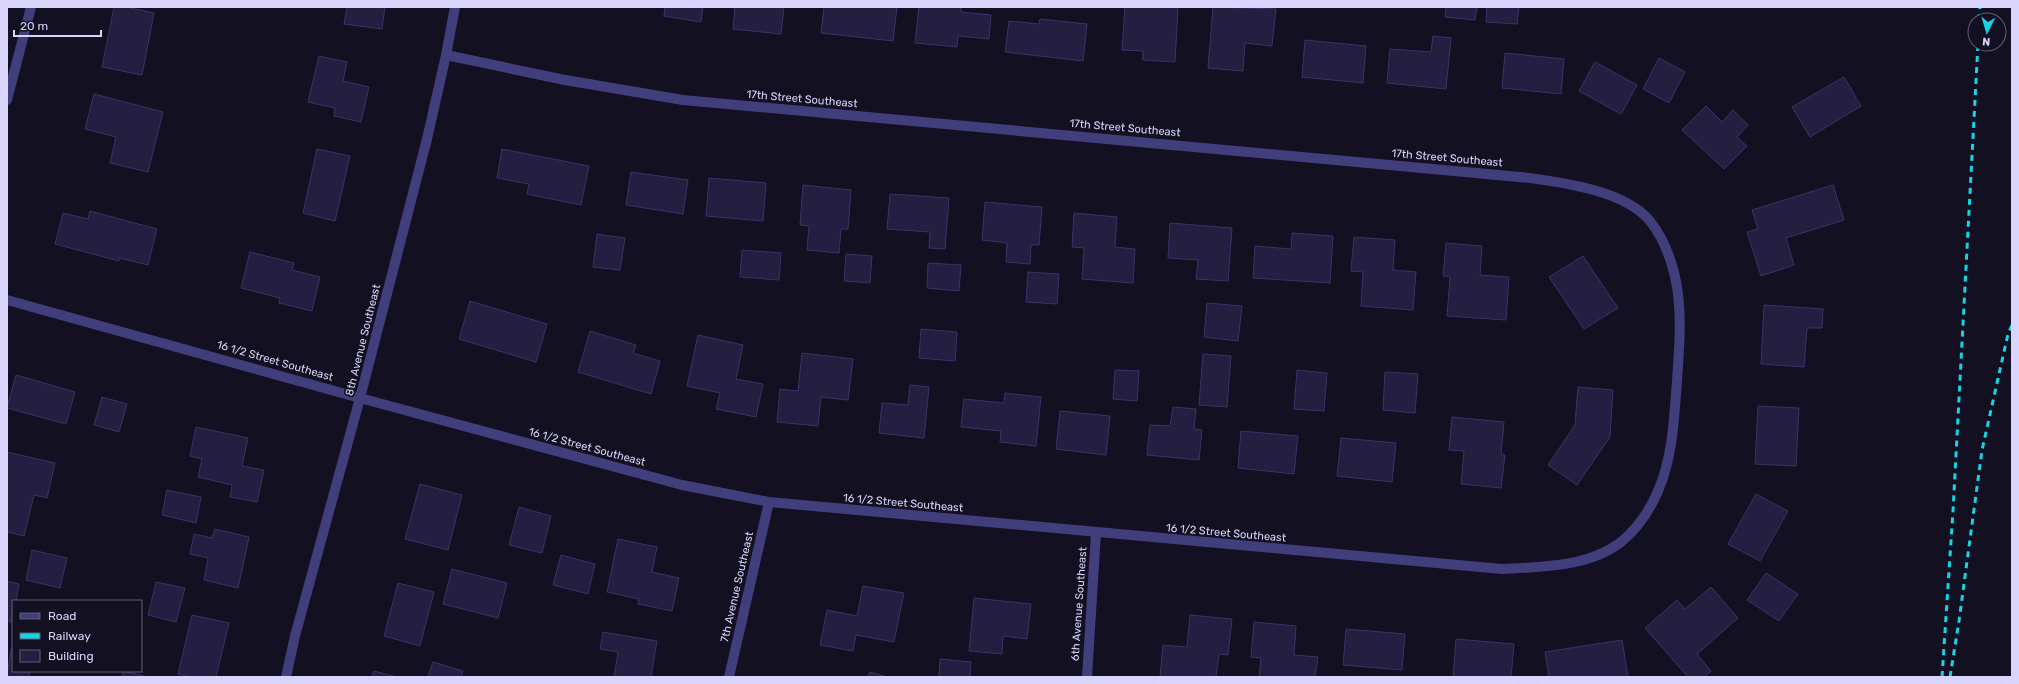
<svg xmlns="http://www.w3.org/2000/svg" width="2019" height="684" font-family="Rubik,sans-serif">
	<rect width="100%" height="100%" fill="#121021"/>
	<g fill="#241e40" stroke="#3c326a">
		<path d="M 114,7 L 126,7 L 154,13 L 142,75 L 102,67 Z"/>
		<path d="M 347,7 L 385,7 L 382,29 L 344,24 Z"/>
		<path d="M 665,7 L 703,7 L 701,22 L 664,16 Z"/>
		<path d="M 735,7 L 784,7 L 781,34 L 733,29 Z"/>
		<path d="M 824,7 L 897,7 L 893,41 L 821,33 Z"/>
		<path d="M 919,7 L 961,7 L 961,12 L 991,15 L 989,39 L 958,36 L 957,47 L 915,43 Z"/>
		<path d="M 1125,7 L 1178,7 L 1175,62 L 1143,60 L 1143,51 L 1122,50 Z"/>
		<path d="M 1213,7 L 1276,9 L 1272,46 L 1245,43 L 1243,71 L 1208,68 Z"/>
		<path d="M 1446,7 L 1477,7 L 1475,20 L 1445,17 Z"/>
		<path d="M 1487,7 L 1519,7 L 1517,24 L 1486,22 Z"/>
		<path d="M 1040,19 L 1087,24 L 1083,61 L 1005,52 L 1009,21 L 1039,24 Z"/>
		<path d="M 1433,36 L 1451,38 L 1446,89 L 1387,83 L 1390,49 L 1431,52 Z"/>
		<path d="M 1305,40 L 1366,46 L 1363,83 L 1302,77 Z"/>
		<path d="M 1505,53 L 1564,59 L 1561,94 L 1502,88 Z"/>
		<path d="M 319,56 L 347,62 L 343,81 L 369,87 L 361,122 L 334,116 L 335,108 L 308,102 Z"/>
		<path d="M 1659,58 L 1685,72 L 1669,103 L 1643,89 Z"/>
		<path d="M 1595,62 L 1637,85 L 1621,114 L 1579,91 Z"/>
		<path d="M 1844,77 L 1861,106 L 1810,137 L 1792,107 Z"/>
		<path d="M 94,94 L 163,112 L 148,172 L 110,163 L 116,137 L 85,129 Z"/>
		<path d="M 1706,106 L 1722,122 L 1733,110 L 1748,125 L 1737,137 L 1747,146 L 1724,169 L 1682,130 Z"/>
		<path d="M 317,149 L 350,156 L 335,221 L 303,213 Z"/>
		<path d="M 502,149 L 589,166 L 581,205 L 527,194 L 529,184 L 497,178 Z"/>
		<path d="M 631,172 L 688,180 L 683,214 L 626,205 Z"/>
		<path d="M 709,178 L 766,183 L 763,221 L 706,216 Z"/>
		<path d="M 803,185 L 851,190 L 848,229 L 841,229 L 839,253 L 807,250 L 809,226 L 800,225 Z"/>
		<path d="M 1833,185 L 1844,220 L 1786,238 L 1794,265 L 1761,276 L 1747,232 L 1758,229 L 1752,210 Z"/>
		<path d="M 890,194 L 949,198 L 945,249 L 929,248 L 930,232 L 887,229 Z"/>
		<path d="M 985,202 L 1042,207 L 1039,245 L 1031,245 L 1030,264 L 1006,262 L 1007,243 L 982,240 Z"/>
		<path d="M 90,211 L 157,229 L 148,265 L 119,258 L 119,261 L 55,244 L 63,213 L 88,219 Z"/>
		<path d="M 1074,213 L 1117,217 L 1115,247 L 1135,249 L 1133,283 L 1082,279 L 1084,248 L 1072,247 Z"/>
		<path d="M 1170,223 L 1232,228 L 1228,281 L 1196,279 L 1198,260 L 1168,258 Z"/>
		<path d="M 1292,233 L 1333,236 L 1330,283 L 1253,278 L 1255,246 L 1291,249 Z"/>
		<path d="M 597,234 L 625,238 L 620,270 L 593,267 Z"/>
		<path d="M 1354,237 L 1395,240 L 1393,270 L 1416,272 L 1413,310 L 1361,306 L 1363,272 L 1351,271 Z"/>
		<path d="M 1446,243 L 1482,246 L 1480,275 L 1509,277 L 1506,320 L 1447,316 L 1450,277 L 1443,276 Z"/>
		<path d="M 742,250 L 781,253 L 779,280 L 740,277 Z"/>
		<path d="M 250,252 L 294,263 L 292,270 L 320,277 L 312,311 L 279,303 L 280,298 L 241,288 Z"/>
		<path d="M 846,254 L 872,256 L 870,283 L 844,281 Z"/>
		<path d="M 1583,256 L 1618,308 L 1584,329 L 1549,277 Z"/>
		<path d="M 928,263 L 961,265 L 959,291 L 927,288 Z"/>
		<path d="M 1028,272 L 1059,274 L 1057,304 L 1026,302 Z"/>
		<path d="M 470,301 L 547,324 L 536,362 L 459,339 Z"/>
		<path d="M 1207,303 L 1242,306 L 1238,341 L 1204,337 Z"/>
		<path d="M 1764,305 L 1823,309 L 1822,328 L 1807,328 L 1804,367 L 1761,364 Z"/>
		<path d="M 921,329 L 957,332 L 955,361 L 919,358 Z"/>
		<path d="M 590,331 L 636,345 L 633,353 L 660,361 L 651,394 L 578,372 Z"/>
		<path d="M 698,335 L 743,345 L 736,379 L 763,384 L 756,417 L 716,409 L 720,393 L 687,386 Z"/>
		<path d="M 802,353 L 853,359 L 848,400 L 821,397 L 818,426 L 777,422 L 780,389 L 798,391 Z"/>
		<path d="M 1203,354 L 1231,356 L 1227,407 L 1199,405 Z"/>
		<path d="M 1115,370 L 1139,371 L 1137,401 L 1113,399 Z"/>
		<path d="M 1297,370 L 1327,373 L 1324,411 L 1294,409 Z"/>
		<path d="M 1385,372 L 1418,374 L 1415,413 L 1383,410 Z"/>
		<path d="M 16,375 L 75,392 L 66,424 L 7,408 Z"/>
		<path d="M 910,385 L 929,387 L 924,438 L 879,433 L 882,403 L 908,405 Z"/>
		<path d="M 1578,387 L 1613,390 L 1610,437 L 1577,485 L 1548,465 L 1575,425 Z"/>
		<path d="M 1005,393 L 1041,397 L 1036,446 L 1000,442 L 1001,431 L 961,427 L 964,399 L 1004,403 Z"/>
		<path d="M 102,397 L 127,404 L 119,432 L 94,425 Z"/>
		<path d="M 1758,406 L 1799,408 L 1796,466 L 1755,464 Z"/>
		<path d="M 1173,407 L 1196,409 L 1194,429 L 1202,430 L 1199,460 L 1147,455 L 1150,425 L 1170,426 Z"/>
		<path d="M 1060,411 L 1110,416 L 1106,455 L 1056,449 Z"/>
		<path d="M 1452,417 L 1504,422 L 1501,454 L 1505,455 L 1501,488 L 1461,484 L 1464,451 L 1449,450 Z"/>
		<path d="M 196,427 L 248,438 L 242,466 L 264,470 L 257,502 L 230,497 L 232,485 L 198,477 L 202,459 L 190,456 Z"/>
		<path d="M 1241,431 L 1298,436 L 1294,474 L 1238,468 Z"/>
		<path d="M 1341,438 L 1396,443 L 1392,482 L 1337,476 Z"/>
		<path d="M 7,452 L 55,463 L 47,498 L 34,495 L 24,536 L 7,532 Z"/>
		<path d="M 420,484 L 462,495 L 448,550 L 405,539 Z"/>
		<path d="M 167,490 L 201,497 L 196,523 L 162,515 Z"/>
		<path d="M 1756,494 L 1788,511 L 1760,561 L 1728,544 Z"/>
		<path d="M 519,507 L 551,516 L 542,553 L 509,545 Z"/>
		<path d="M 215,529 L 249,537 L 238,588 L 204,580 L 208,558 L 190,554 L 194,534 L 212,538 Z"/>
		<path d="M 618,539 L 657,547 L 652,572 L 679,578 L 672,611 L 638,604 L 639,599 L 607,592 Z"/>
		<path d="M 32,550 L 67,558 L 60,588 L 26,580 Z"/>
		<path d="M 561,555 L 595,564 L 588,594 L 553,585 Z"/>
		<path d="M 452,569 L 507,583 L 498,618 L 443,604 Z"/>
		<path d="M 1766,573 L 1798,594 L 1779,621 L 1747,600 Z"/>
		<path d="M 7,581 L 19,584 L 16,601 L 13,601 L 11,622 L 7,621 Z"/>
		<path d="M 156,582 L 185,588 L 176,622 L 148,615 Z"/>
		<path d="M 398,583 L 434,592 L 420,646 L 384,636 Z"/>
		<path d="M 863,586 L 904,593 L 894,642 L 856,635 L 853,651 L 820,645 L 827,610 L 857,616 Z"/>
		<path d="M 1711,587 L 1738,618 L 1697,654 L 1711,671 L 1704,677 L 1688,677 L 1645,628 L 1677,600 L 1685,609 Z"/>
		<path d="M 974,598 L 1031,604 L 1027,639 L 1003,636 L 1002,654 L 969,651 Z"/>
		<path d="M 192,615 L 229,623 L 216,677 L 190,677 L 178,674 Z"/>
		<path d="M 1190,615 L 1232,619 L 1228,655 L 1219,654 L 1216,677 L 1160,677 L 1163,645 L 1187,647 Z"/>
		<path d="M 1254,622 L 1296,626 L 1294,655 L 1318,657 L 1315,677 L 1259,677 L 1261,658 L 1251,657 Z"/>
		<path d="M 1346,629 L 1405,634 L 1402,670 L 1343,665 Z"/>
		<path d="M 603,632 L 657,641 L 651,677 L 614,677 L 618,652 L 600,649 Z"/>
		<path d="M 1456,639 L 1514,644 L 1511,677 L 1453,677 Z"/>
		<path d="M 1622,640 L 1628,677 L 1549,677 L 1545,652 Z"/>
		<path d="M 11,649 L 13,649 L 13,671 L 30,671 L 29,677 L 7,677 Z"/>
		<path d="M 940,659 L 971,662 L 970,677 L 939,677 Z"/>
		<path d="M 433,662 L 463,671 L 461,677 L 428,677 Z"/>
		<path d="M 123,671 L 148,677 L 122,677 Z"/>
		<path d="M 374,671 L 397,677 L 372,677 Z"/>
		<path d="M 870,672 L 887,677 L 868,677 Z"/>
	</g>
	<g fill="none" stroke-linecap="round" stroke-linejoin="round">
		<g stroke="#403f7b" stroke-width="10">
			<path d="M 7,100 L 31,7"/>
			<path d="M 7,300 L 360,398 L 682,485 L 769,502 L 1502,569 C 1541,567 1589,567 1621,542 C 1638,528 1650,510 1658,491 C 1673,457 1674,417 1677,381 C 1679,350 1682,318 1677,287 C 1673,264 1665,240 1650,221 C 1625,191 1566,183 1530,178 L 683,100 L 565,80 L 446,55"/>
			<path d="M 729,677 L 769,502"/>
			<path d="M 1087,677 L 1096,533"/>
		</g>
		<path stroke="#403f7b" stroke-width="10" d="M 286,677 L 295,636 L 360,398 L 427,139 L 446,55 L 455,7"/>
		<g stroke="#17d4e4" stroke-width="3" stroke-dasharray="6 5" stroke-linecap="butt">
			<path d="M 1979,20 L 1980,7"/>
			<path d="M 1942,677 L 1953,511 L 1978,44"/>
			<path d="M 1950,677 L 1959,621 L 1982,450 L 2008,334 L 2012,325"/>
		</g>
	</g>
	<g text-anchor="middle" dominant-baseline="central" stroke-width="3.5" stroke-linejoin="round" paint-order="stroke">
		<g font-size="11" fill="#d8d4fb" stroke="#121021">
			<text transform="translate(802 99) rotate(5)">17th Street Southeast</text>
			<text transform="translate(1125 128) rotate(5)">17th Street Southeast</text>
			<text transform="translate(1447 158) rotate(5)">17th Street Southeast</text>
			<text transform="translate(363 340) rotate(-76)">8th Avenue Southeast</text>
			<text transform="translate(275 361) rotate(16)">16 1/2 Street Southeast</text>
			<text transform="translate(587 447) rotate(15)">16 1/2 Street Southeast</text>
			<text transform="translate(903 503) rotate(5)">16 1/2 Street Southeast</text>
			<text transform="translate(1226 533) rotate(5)">16 1/2 Street Southeast</text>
			<text transform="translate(737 587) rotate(-77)">7th Avenue Southeast</text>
			<text transform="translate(1079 604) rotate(-86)">6th Avenue Southeast</text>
		</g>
	</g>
	<rect width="2019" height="684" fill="none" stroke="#d8d4fb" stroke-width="16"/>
	<rect x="12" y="600" width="130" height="72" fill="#121021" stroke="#615e78"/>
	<rect x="20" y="613" width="20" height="6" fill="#403f7b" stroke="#615e78"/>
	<text x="48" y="620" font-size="12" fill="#d8d4fb">Road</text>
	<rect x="20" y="633" width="20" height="6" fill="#17d4e4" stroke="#615e78"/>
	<text x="48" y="640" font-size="12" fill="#d8d4fb">Railway</text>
	<rect x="20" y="650" width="20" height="12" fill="#241e40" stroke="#615e78"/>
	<text x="48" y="660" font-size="12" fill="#d8d4fb">Building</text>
	<g transform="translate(1987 32) rotate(185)"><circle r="19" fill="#121021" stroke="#615e78"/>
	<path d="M0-3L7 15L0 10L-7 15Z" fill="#17d4e4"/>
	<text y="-6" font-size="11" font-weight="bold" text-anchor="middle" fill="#d8d4fb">N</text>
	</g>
	<path d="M14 30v6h87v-6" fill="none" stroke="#d8d4fb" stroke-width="2"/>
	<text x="20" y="30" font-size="12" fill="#d8d4fb" stroke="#121021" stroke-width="3" paint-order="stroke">20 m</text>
</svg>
